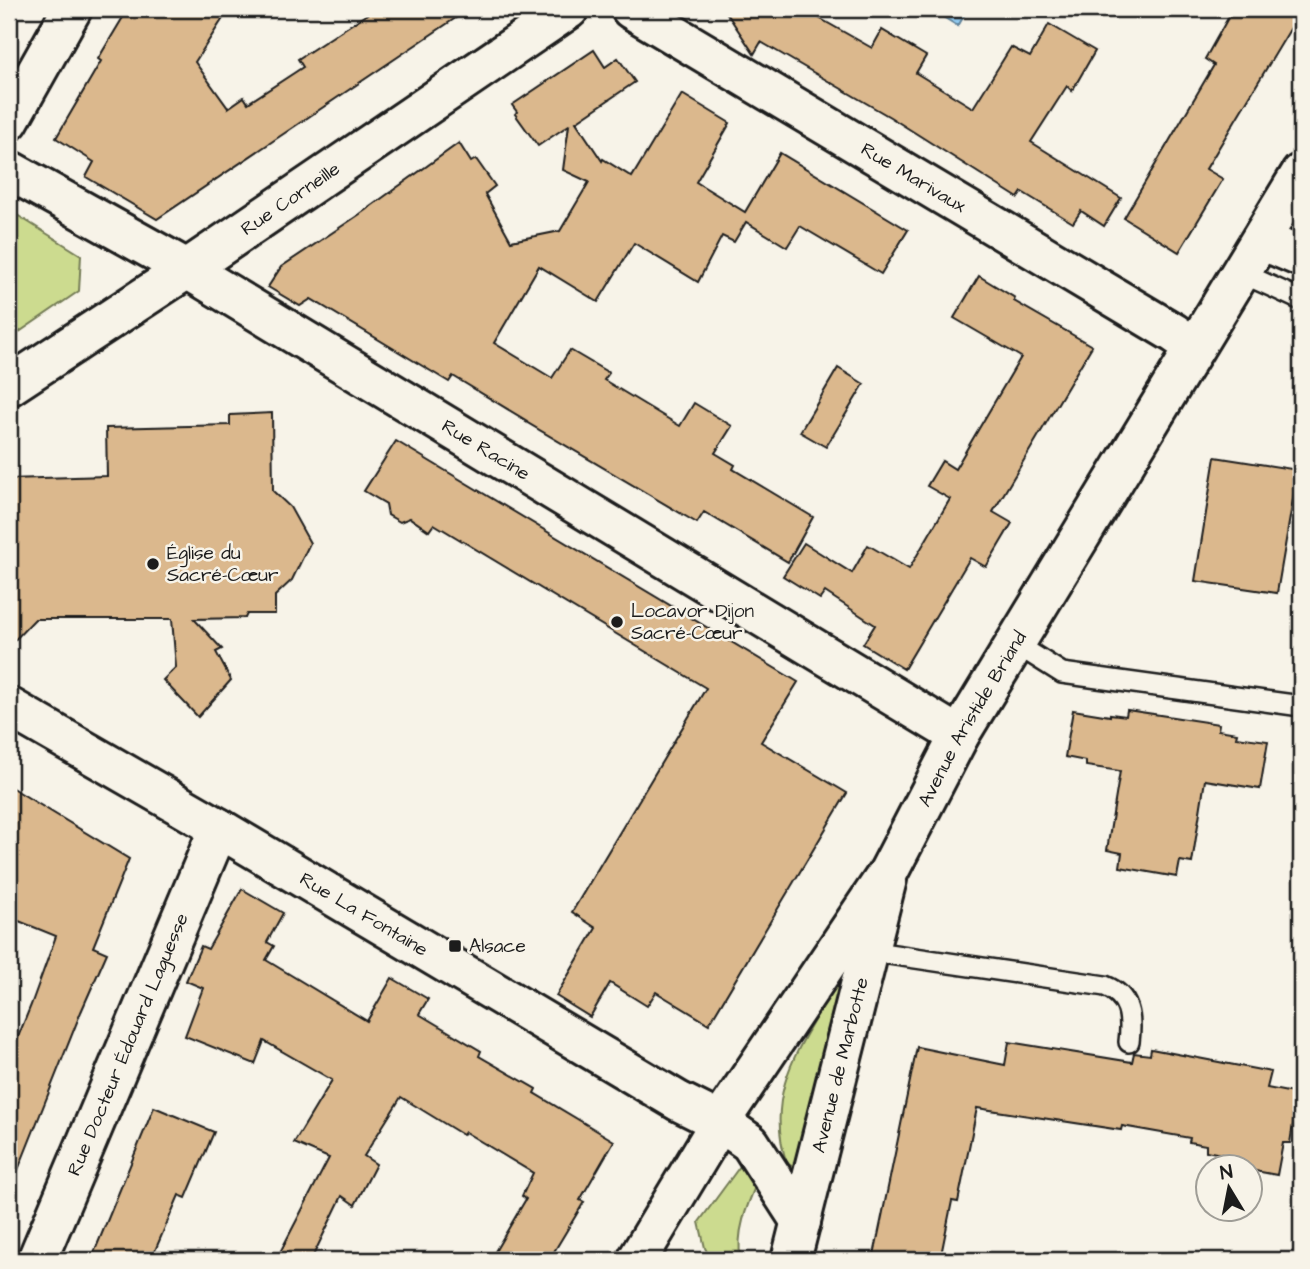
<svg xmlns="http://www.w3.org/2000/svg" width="1310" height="1269" font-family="'Architects Daughter',sans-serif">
	<rect width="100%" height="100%" fill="#f7f3e8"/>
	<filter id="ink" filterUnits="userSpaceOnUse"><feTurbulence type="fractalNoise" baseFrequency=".0143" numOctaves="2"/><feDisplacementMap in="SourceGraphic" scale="14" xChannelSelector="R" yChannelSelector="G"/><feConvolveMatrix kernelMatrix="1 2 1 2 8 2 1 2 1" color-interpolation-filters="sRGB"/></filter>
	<g filter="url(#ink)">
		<g fill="#ccdb8f" stroke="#747c56" stroke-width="2">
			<path d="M 9,210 L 81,255 L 79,291 L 9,339 Z"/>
			<path d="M 844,974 L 801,1170 L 787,1164 C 763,1092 801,1046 834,985 Z"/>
			<path d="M 743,1162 L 758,1180 C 747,1205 735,1234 741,1260 L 711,1260 L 705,1248 L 699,1222 Z"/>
		</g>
		<path fill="#90caf0" stroke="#62849b" stroke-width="2" d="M 937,9 L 968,9 L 958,26 L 935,12 Z"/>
		<g fill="#dbb88d" stroke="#1c1c1c" stroke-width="2">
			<path d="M 128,9 L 229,9 L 195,62 L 228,108 L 244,97 L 248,103 L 303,67 L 298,59 L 375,9 L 469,9 L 157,219 L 86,177 L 94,162 L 56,138 L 101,61 L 98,59 Z"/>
			<path d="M 724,9 L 803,9 L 872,48 L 882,30 L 926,56 L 916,73 L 973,108 L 1011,47 L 1030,57 L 1049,24 L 1095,51 L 1072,91 L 1067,86 L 1031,142 L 1121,198 L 1104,226 L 1081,211 L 1073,223 L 1022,192 L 1018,198 L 890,117 L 761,42 L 754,54 Z"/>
			<path d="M 1233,9 L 1301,9 L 1301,11 L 1206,169 L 1223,179 L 1179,252 L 1124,218 L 1214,65 L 1205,59 Z"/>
			<path d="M 594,50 L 605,67 L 618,58 L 635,82 L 576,122 L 602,161 L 603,159 L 632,177 L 682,94 L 730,123 L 696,182 L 745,212 L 780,153 L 908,230 L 881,274 L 800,226 L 787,247 L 746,222 L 734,242 L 722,236 L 698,282 L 634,243 L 598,302 L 539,266 L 494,343 L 552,378 L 570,350 L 609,373 L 604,380 L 680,426 L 694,403 L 732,426 L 715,453 L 735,465 L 733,469 L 813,517 L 788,562 L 704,512 L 697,523 L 526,422 L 527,421 L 453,376 L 449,382 L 311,299 L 300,306 L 268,287 L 281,267 L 360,214 L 459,143 L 471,162 L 476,159 L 495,186 L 485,194 L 511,241 L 560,231 L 589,182 L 563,170 L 569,125 L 538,146 L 515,114 L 517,112 L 512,105 Z"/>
			<path d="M 979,276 L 1015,298 L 1014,301 L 1092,346 L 993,512 L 1012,523 L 986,567 L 970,558 L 904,669 L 863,644 L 875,625 L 825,592 L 820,599 L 783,576 L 804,543 L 852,573 L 868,545 L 909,569 L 950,499 L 927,486 L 942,461 L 955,469 L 1021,357 L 954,318 Z"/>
			<path d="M 838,368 L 864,384 L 826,447 L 800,432 Z"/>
			<path d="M 272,413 L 273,491 L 290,507 L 310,543 L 292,580 L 275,596 L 275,614 L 247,614 L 245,618 L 194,619 L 222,649 L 216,652 L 231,680 L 198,717 L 163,680 L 176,667 L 172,619 L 35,619 L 9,646 L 9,479 L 107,476 L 106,428 L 230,425 L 230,415 Z"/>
			<path d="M 396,441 L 798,682 L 761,742 L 847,793 L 709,1024 L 656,992 L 647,1006 L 610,983 L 590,1017 L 556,996 L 596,928 L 572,912 L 706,688 L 434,524 L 429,531 L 410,518 L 400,522 L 388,515 L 386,504 L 364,491 Z"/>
			<path d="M 1215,457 L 1298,470 L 1277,593 L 1195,581 Z"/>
			<path d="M 1073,710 L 1110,716 L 1110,714 L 1126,716 L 1127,710 L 1219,724 L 1218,730 L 1237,733 L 1236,737 L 1268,741 L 1260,789 L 1205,780 L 1192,863 L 1180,861 L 1177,877 L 1120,867 L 1122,853 L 1107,850 L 1120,771 L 1086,766 L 1086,761 L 1065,757 Z"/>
			<path d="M 9,786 L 129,859 L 93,947 L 107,953 L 81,1012 L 10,1190 L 9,1059 L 31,1005 L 56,936 L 9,917 Z"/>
			<path d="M 242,889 L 283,913 L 267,942 L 274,946 L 266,960 L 367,1021 L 392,978 L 428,999 L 419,1014 L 481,1051 L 479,1056 L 536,1089 L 534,1093 L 614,1141 L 580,1200 L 584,1202 L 549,1260 L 490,1260 L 526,1199 L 522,1196 L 533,1173 L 465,1132 L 463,1135 L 401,1097 L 364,1156 L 376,1164 L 355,1205 L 342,1196 L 311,1260 L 276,1260 L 329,1158 L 294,1143 L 332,1080 L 264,1041 L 255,1064 L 185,1036 L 203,988 L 186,981 L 201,946 L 208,949 Z"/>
			<path d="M 1009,1042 L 1132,1062 L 1134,1053 L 1150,1055 L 1151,1049 L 1271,1072 L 1267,1088 L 1298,1094 L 1290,1143 L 1283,1143 L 1277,1175 L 1250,1170 L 1250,1167 L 1227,1166 L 1221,1154 L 1206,1151 L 1206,1145 L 1189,1142 L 1190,1138 L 1122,1126 L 1121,1130 L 977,1108 L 958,1202 L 952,1201 L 940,1260 L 873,1260 L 917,1047 L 1005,1065 Z"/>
			<path d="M 154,1107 L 214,1132 L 186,1198 L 179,1195 L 151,1260 L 91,1260 Z"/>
		</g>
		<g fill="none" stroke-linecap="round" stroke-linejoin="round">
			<g stroke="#1c1c1c" stroke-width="24">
				<g id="service">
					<path d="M 1242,273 L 1301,300"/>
					<path d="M 1016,644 L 1062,673 L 1301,706"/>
					<path d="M 868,951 L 1105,986 C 1130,996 1132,1017 1129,1042"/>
				</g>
			</g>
			<g stroke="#1c1c1c" stroke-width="44">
				<g id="minor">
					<path id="s1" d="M 631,9 L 1174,333 L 1194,347"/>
					<path d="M 9,121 L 72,9"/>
					<path id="s2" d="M 9,170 L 187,269 L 959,736"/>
					<path d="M 1261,240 L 1301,257"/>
					<path id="s3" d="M 9,386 L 187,269 L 569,9"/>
					<path id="s4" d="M 9,707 L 219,828 L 678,1101 L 720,1122"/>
					<path id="s5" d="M 37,1260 L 219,828"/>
				</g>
			</g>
			<g stroke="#1c1c1c" stroke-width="44">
				<g id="tertiary">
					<path d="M 720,1122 L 750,1143 L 801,1222"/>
					<path id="s6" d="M 791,1260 L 887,879"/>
				</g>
			</g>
			<g stroke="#1c1c1c" stroke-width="44">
				<g id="secondary">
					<path id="s7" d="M 637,1260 L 720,1122 L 889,871 L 959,736 L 1301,173"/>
				</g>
			</g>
			<use href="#service" stroke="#f7f3e8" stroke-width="19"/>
			<use href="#minor" stroke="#f7f3e8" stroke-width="38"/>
			<use href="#tertiary" stroke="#f7f3e8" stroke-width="38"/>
			<use href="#secondary" stroke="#f7f3e8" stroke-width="38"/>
		</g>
	</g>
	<g fill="#1c1c1c" stroke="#f7f3e8" stroke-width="2.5">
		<circle cx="153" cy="564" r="7"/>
		<circle cx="617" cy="622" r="7"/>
		<rect x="448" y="939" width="14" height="14" rx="3.5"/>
	</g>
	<g text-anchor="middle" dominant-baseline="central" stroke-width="5" stroke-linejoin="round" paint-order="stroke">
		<g font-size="19" fill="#1c1c1c" stroke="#f7f3e8">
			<text stroke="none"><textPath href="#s1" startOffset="329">Rue Marivaux</textPath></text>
			<text stroke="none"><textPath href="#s3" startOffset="338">Rue Corneille</textPath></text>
			<text stroke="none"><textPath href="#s2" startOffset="553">Rue Racine</textPath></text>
			<text stroke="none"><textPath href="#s7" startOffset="637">Avenue Aristide Briand</textPath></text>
			<text stroke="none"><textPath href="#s4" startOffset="411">Rue La Fontaine</textPath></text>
			<text stroke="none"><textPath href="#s5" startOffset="234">Rue Docteur Édouard Laguesse</textPath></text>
			<text stroke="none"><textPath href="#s6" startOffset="201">Avenue de Marbotte</textPath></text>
		</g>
		<g font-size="19" fill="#1c1c1c" stroke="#f7f3e8" text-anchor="start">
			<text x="167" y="553">Église du<tspan x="167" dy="22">Sacré-Cœur</tspan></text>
			<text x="631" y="611">Locavor Dijon<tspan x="631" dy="22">Sacré-Cœur</tspan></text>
			<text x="469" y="946">Alsace</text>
		</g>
	</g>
	<rect width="1310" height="1269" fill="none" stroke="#f7f3e8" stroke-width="35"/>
	<rect x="18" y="18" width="1275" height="1234" fill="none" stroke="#1c1c1c" stroke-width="2.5" filter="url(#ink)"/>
	<g transform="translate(1229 1188) rotate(350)"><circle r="33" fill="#f7f3e8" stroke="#9f9d96" stroke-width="2"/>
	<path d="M0-5L12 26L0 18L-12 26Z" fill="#1c1c1c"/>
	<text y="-10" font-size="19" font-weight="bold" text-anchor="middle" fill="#1c1c1c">N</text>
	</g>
</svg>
